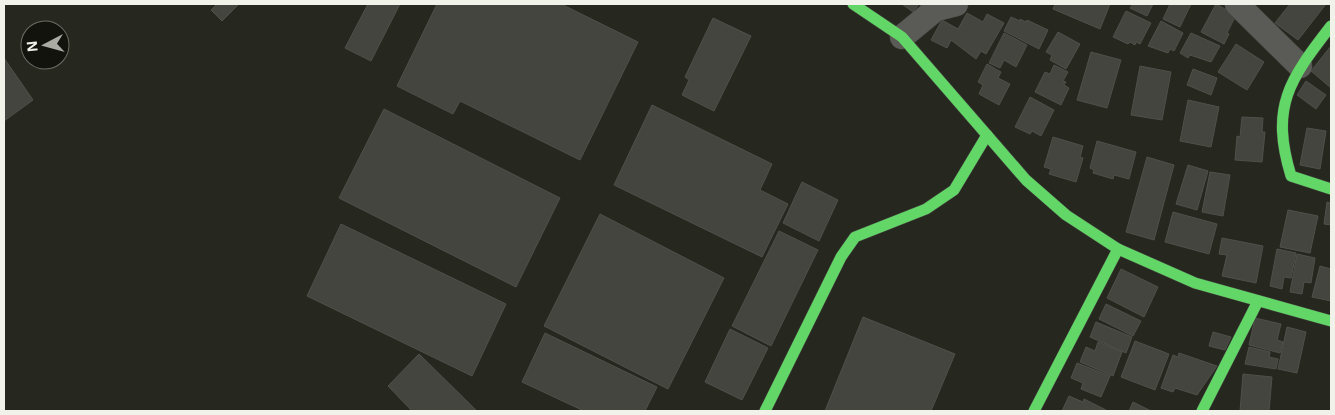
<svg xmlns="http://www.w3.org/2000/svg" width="1335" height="415" font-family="'Open Sans',sans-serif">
	<rect width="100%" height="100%" fill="#262820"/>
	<g fill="#44453f" stroke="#4e5049">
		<path d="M 217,4 L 239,4 L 222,21 L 211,10 Z"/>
		<path d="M 368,4 L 400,4 L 371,61 L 345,48 Z"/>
		<path d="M 437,4 L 561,4 L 638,42 L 580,160 L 460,101 L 453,114 L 397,86 Z"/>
		<path d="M 902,4 L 924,4 L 922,7 L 919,4 L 913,12 Z"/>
		<path d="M 1055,4 L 1110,4 L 1100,29 L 1053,9 Z"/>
		<path d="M 1133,4 L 1153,4 L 1147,16 L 1130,8 Z"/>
		<path d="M 1170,4 L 1191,4 L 1180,27 L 1163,19 Z"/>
		<path d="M 1216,4 L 1236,15 L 1227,33 L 1229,34 L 1224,44 L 1201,32 Z"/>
		<path d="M 1290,4 L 1326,4 L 1298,40 L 1275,23 Z"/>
		<path d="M 1126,11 L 1151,23 L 1140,44 L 1136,42 L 1135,45 L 1130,42 L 1128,44 L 1113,37 Z"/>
		<path d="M 967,13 L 983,22 L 987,14 L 1004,23 L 986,54 L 981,51 L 976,59 L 951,40 L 947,48 L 931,40 L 942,20 L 958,29 Z"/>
		<path d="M 1011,17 L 1020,21 L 1020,19 L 1026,22 L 1027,20 L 1048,30 L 1039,49 L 1004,31 Z"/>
		<path d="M 713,18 L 751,36 L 714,111 L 682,95 L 689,80 L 685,77 Z"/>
		<path d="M 1161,21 L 1183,33 L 1174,51 L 1170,49 L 1168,53 L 1148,46 Z"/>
		<path d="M 1058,32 L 1080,44 L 1066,69 L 1050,60 L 1052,55 L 1046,52 Z"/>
		<path d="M 1004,33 L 1027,45 L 1016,67 L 1004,60 L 1000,68 L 989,63 Z"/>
		<path d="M 1191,33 L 1220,46 L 1211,62 L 1190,55 L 1188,58 L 1180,53 Z"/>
		<path d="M 1236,44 L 1264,62 L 1247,90 L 1218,72 Z"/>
		<path d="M 1331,46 L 1331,88 L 1311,71 Z"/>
		<path d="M 1091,52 L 1121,60 L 1107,108 L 1077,100 Z"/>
		<path d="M 4,58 L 33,100 L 4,121 Z"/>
		<path d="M 987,64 L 1001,72 L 998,78 L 1010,84 L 999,105 L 979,94 L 983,85 L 978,82 Z"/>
		<path d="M 1054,65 L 1068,72 L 1063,81 L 1066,82 L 1064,85 L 1069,88 L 1061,105 L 1035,92 L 1045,72 L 1050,74 Z"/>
		<path d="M 1140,66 L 1171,72 L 1162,120 L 1131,115 Z"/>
		<path d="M 1193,69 L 1217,78 L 1211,95 L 1187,85 Z"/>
		<path d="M 1306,81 L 1326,95 L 1316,109 L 1297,95 Z"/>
		<path d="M 1030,97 L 1054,110 L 1041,136 L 1032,131 L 1030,134 L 1015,127 Z"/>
		<path d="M 1188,100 L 1219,107 L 1211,147 L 1180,141 Z"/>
		<path d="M 652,105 L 772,164 L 760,190 L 788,204 L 762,257 L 614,185 Z"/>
		<path d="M 384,109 L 560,198 L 516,287 L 339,198 Z"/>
		<path d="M 1242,117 L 1263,118 L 1262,132 L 1265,132 L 1262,162 L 1235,160 L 1237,136 L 1240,137 Z"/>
		<path d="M 1307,128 L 1326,131 L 1320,169 L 1300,165 Z"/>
		<path d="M 1053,137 L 1083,146 L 1080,157 L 1083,158 L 1076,182 L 1049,174 L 1051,169 L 1044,167 Z"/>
		<path d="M 1097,141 L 1136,152 L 1129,179 L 1114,175 L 1113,179 L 1093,173 L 1094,170 L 1090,168 Z"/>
		<path d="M 1147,157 L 1174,165 L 1154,240 L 1126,232 Z"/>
		<path d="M 1188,165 L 1208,171 L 1197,210 L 1176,204 Z"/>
		<path d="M 1210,172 L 1230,175 L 1223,216 L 1202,212 Z"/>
		<path d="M 802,182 L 838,200 L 819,241 L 783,223 Z"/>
		<path d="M 1327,202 L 1331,203 L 1331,225 L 1324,224 Z"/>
		<path d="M 1288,210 L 1318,216 L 1310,253 L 1280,247 Z"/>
		<path d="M 1173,212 L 1217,224 L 1209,254 L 1165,242 Z"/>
		<path d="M 600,214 L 724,278 L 668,389 L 544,326 Z"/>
		<path d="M 341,224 L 506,304 L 472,376 L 307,296 Z"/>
		<path d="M 779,231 L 818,250 L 771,346 L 732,326 Z"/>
		<path d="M 1222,238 L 1263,246 L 1256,283 L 1222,276 L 1227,255 L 1219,254 Z"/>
		<path d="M 1277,249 L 1296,253 L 1291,278 L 1284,277 L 1282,289 L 1270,286 Z"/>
		<path d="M 1297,254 L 1315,258 L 1311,283 L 1304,282 L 1302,294 L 1290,292 Z"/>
		<path d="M 1320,266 L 1331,269 L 1331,301 L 1312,297 Z"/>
		<path d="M 1121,269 L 1158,287 L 1144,317 L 1107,298 Z"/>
		<path d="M 1106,304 L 1141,321 L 1133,336 L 1099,319 Z"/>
		<path d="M 863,317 L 955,354 L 931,411 L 825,411 Z"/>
		<path d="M 1255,318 L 1281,324 L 1277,340 L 1283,342 L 1280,353 L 1249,345 Z"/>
		<path d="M 1096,322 L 1132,337 L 1126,353 L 1090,337 Z"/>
		<path d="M 1287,327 L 1306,332 L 1297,373 L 1278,369 Z"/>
		<path d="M 730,329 L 768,348 L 742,400 L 705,382 Z"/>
		<path d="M 1213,332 L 1231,337 L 1225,350 L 1209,346 Z"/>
		<path d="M 545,333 L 657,387 L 645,411 L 584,411 L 522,382 Z"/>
		<path d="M 1135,341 L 1169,354 L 1155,390 L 1121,377 Z"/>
		<path d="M 1098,342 L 1122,352 L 1113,376 L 1080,362 L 1086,347 L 1095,351 Z"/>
		<path d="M 1249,347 L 1270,352 L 1269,357 L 1278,359 L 1276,369 L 1245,364 Z"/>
		<path d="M 1179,353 L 1217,366 L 1197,395 L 1175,388 L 1173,392 L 1161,388 L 1173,355 L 1178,357 Z"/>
		<path d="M 419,354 L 477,411 L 412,411 L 388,386 Z"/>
		<path d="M 1077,363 L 1110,376 L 1101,397 L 1081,389 L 1083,383 L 1071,378 Z"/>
		<path d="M 1243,374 L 1272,377 L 1269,411 L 1240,411 Z"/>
		<path d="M 1069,396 L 1083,402 L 1084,399 L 1106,410 L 1062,411 Z"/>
		<path d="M 1133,402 L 1151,411 L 1129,411 Z"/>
	</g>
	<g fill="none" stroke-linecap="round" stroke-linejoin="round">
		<g stroke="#44453f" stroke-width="25">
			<g id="street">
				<path d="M 1237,4 L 1300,66"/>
				<path d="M 902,37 L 936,9 L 956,4"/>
			</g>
		</g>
		<g stroke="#44453f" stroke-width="12">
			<g id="fast">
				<path d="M 853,4 L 902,37 L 1026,180 L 1066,215 L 1118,249 L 1195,283 L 1331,321"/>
				<path d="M 1331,26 C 1289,80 1270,107 1291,176 L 1331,189"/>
				<path d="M 765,411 L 841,257 L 855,237 L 926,209 L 954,190 L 987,135"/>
				<path d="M 1034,411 L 1118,249"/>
				<path d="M 1202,411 L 1258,301"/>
			</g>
		</g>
		<use href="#street" stroke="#5a5b56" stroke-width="24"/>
		<use href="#fast" stroke="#63d668" stroke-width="11"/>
	</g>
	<rect width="1335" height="415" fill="none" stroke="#f1f3ea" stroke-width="10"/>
	<g transform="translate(45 45) rotate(264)"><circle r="24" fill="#11130c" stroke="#6b6d65"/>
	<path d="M0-4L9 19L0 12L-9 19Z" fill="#aaaca3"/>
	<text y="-8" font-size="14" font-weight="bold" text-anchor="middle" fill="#f1f3ea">N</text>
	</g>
</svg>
